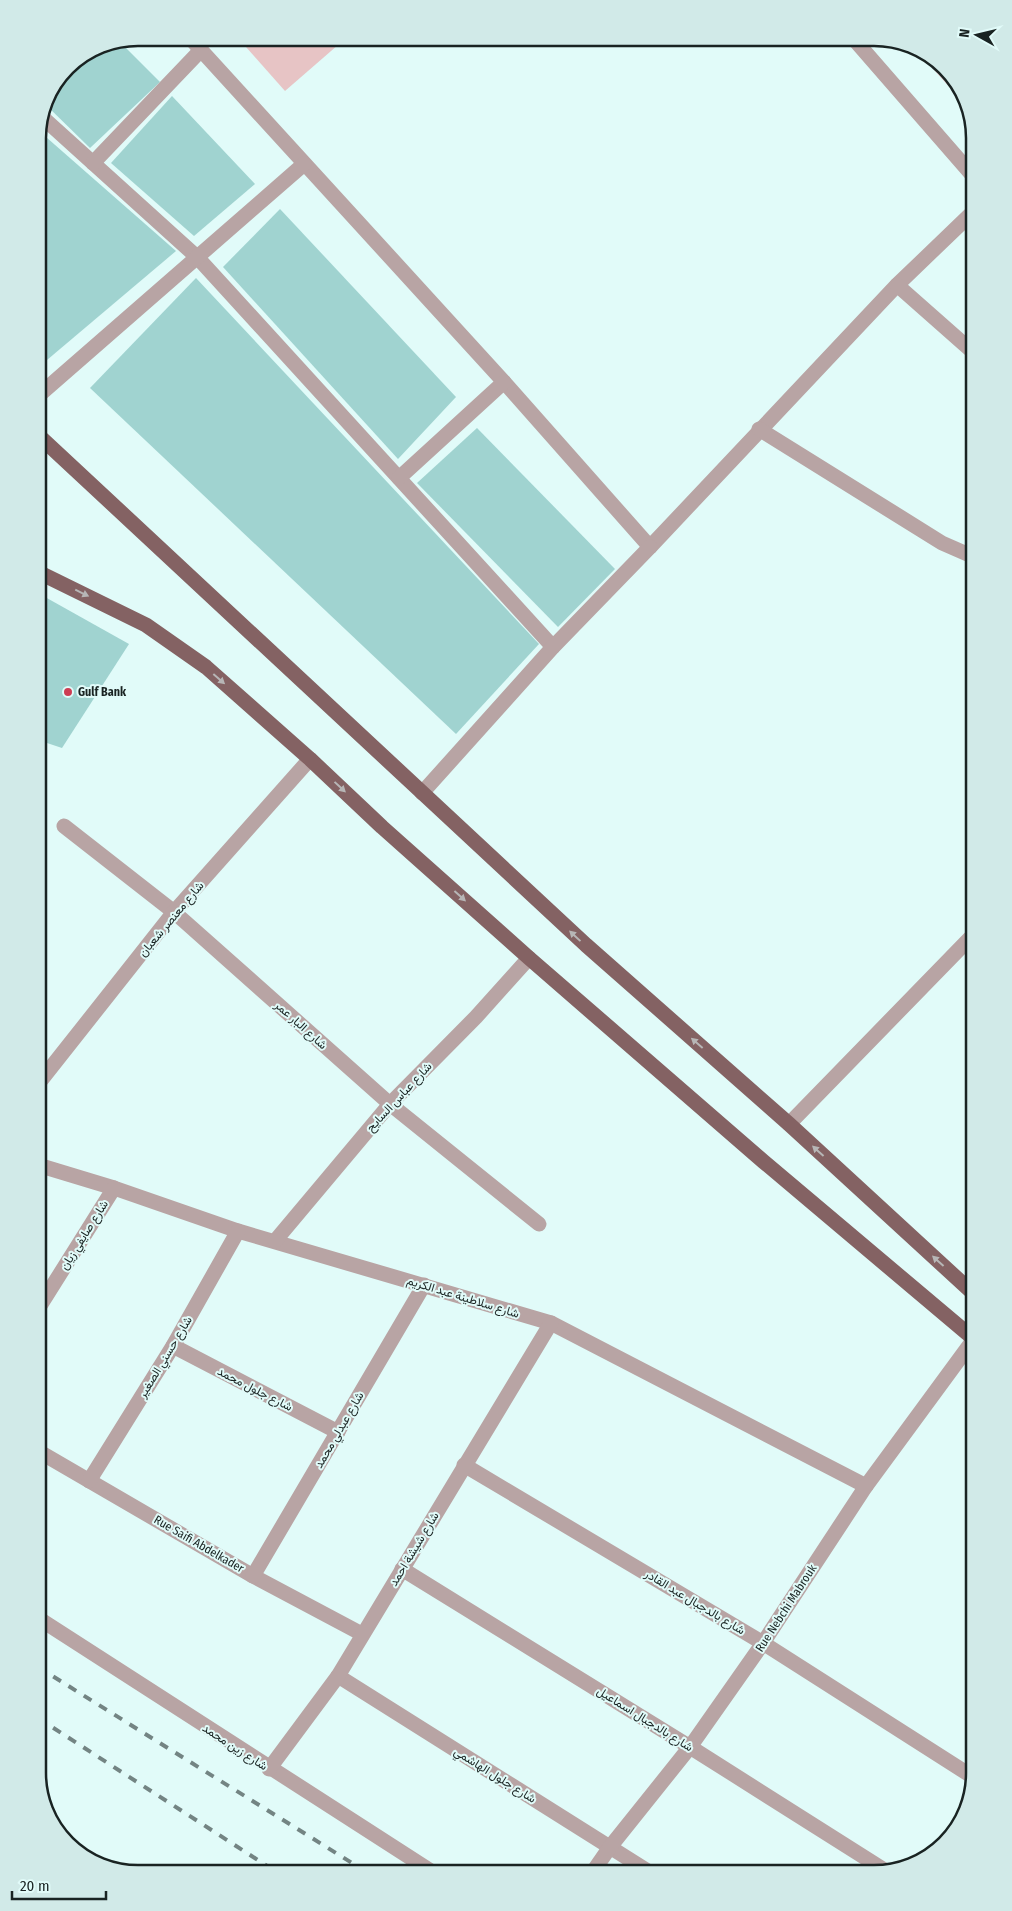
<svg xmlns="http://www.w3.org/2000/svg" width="1012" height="1911" font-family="'Fira Sans Condensed',Vazirmatn,sans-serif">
	<rect width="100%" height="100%" fill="#e1fbf9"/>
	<g fill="#e7c4c5">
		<path d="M 238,38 L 346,38 L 285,91 Z"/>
		<path d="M 918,52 L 935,58 L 967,99 L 969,109 Z"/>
	</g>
	<g fill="#a0d3d0">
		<path d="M 119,41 L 160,82 L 90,148 L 44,103 L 45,99 L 67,67 L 100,45 Z"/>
		<path d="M 172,96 L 255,184 L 194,236 L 111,163 Z"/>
		<path d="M 38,130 L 176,251 L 47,360 L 38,351 Z"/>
		<path d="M 280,209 L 456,397 L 398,459 L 223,267 Z"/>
		<path d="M 196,278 L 539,644 L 456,734 L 90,388 Z"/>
		<path d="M 477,428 L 615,569 L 558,627 L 417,483 Z"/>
		<path d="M 45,597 L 129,644 L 62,748 L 38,740 L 38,610 Z"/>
	</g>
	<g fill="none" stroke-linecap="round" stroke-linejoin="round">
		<g stroke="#b8a4a4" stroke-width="15">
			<path d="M 190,38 L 504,382 L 650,547 L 897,285 L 974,211"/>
			<path d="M 853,38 L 974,177"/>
			<path d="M 41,116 L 197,257 L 553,647"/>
			<path d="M 93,163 L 201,50"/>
			<path d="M 897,285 L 974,353"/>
			<path d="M 38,396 L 304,164"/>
			<path d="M 759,429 L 942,543 L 974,557"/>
			<path d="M 399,478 L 504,382"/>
			<path d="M 422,793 L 553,647 L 650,547"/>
			<path d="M 64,826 L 174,912 L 390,1104 L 539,1224"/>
			<path d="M 38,1084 L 174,912 L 310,759"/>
			<path d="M 789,1124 L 974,934"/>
			<path d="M 38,1165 L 114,1188 L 238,1231 L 551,1323 L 866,1486"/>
			<path d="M 275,1241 L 390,1104 L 476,1017 L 529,958"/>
			<path d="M 38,1309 L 114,1188"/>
			<path d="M 173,1346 L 338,1432"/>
			<path d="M 38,1451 L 253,1576 L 362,1634"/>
			<path d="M 464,1465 L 763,1643 L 973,1777"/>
			<path d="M 89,1481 L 173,1346 L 238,1231"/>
			<path d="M 402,1569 L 690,1747 L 886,1871"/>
			<path d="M 253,1576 L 424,1285"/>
			<path d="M 38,1618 L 434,1873"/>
			<path d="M 338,1676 L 651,1873"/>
			<path d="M 269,1769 L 338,1676 L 551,1323"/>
			<path d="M 592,1873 L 610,1847 L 690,1747 L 763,1643 L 866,1486 L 974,1339"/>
		</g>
		<g stroke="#846263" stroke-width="15">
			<path d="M 38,435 L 586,945 L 789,1124 L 974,1294"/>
			<path d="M 38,572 L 146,625 L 206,667 L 310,759 L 382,827 L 529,958 L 764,1162 L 974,1339"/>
		</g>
		<g stroke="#738483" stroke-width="4" stroke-dasharray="9 9" stroke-linecap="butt">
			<path d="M 38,1667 L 368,1873"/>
			<path d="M 38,1718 L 278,1873"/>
		</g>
	</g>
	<defs><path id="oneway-solid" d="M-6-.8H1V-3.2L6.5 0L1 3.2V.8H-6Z" transform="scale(1.25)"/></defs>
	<g fill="#b7b6b6">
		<use href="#oneway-solid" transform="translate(82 593) rotate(26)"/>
		<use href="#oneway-solid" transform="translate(219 679) rotate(41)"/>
		<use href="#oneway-solid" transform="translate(340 787) rotate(43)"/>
		<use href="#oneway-solid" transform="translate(460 896) rotate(42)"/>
		<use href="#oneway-solid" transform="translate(575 936) rotate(-137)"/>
		<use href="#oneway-solid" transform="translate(697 1043) rotate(-139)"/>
		<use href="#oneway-solid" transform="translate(818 1151) rotate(-138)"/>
		<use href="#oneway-solid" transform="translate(938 1261) rotate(-138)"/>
	</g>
	<circle fill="#cd3d53" stroke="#e1fbf9" stroke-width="2" cx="68" cy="692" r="5"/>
	<g text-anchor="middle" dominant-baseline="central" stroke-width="4" stroke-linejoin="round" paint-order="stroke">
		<g font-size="12" font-weight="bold" fill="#192322" stroke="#e1fbf9" text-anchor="start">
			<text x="78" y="692">Gulf Bank</text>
		</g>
		<g font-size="12" fill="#192322" stroke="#e1fbf9">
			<text transform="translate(171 919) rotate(-50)">شارع معنصر شعبان</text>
			<text transform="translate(301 1025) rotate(42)">شارع البار عمر</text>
			<text transform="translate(399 1097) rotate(-47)">شارع عباس السايح</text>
			<text transform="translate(84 1235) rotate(-58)">شارع صايفي زيان</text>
			<text transform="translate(463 1297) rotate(17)">شارع سلاطينة عبد الكريم</text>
			<text transform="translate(165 1357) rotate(-59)">شارع حسني الصغير</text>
			<text transform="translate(255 1389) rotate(27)">شارع جلول محمد</text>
			<text transform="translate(339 1430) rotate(-60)">شارع عبدلي محمد</text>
			<text transform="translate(199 1544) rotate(30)">Rue Saifi Abdelkader</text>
			<text transform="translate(414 1549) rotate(-59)">شارع شيشة احمد</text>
			<text transform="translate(695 1602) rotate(31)">شارع بالدجبال عبد القادر</text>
			<text transform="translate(786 1608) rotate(-57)">Rue Nebchi Mabrouk</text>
			<text transform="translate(645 1719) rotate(32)">شارع بالدجبال اسماعيل</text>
			<text transform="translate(235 1747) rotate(33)">شارع زين محمد</text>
			<text transform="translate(495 1775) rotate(32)">شارع جلول الهاشمي</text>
		</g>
	</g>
	<path d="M0 0H1012V1911H0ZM138 46H874A92 92 0 0 1 966 138V1773A92 92 0 0 1 874 1865H138A92 92 0 0 1 46 1773V138A92 92 0 0 1 138 46Z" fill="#d1eae8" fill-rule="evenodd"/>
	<path fill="none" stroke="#192322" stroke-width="2.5" d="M138 46H874A92 92 0 0 1 966 138V1773A92 92 0 0 1 874 1865H138A92 92 0 0 1 46 1773V138A92 92 0 0 1 138 46Z"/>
	<g transform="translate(977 35) rotate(278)" stroke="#e1fbf9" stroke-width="4" paint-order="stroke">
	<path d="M0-4L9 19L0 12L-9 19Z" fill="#192322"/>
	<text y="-8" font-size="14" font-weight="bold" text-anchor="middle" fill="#192322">N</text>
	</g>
	<path d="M12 1891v8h94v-8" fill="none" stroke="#192322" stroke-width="2.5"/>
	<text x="20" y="1891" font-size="15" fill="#192322" stroke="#e1fbf9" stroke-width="4" paint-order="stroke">20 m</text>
</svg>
